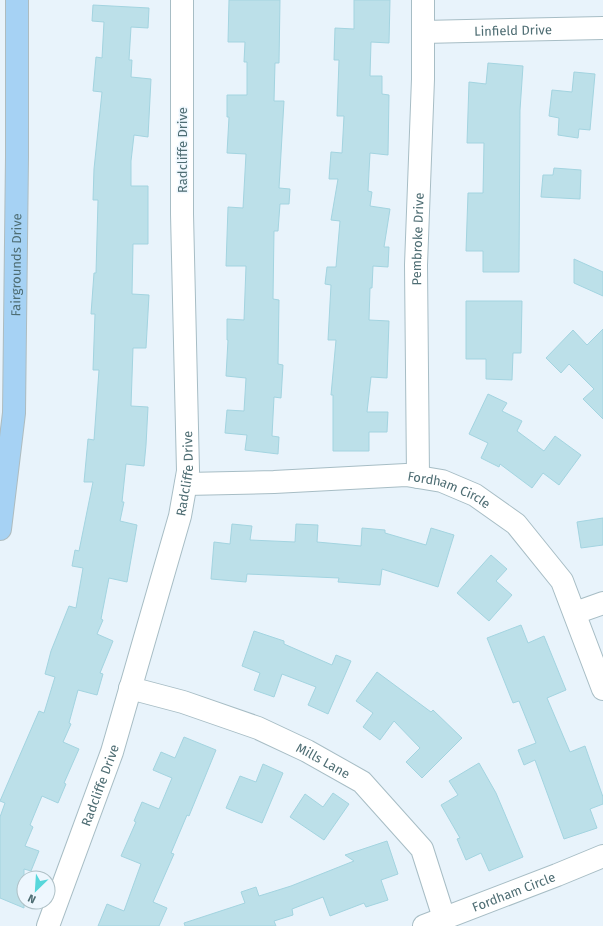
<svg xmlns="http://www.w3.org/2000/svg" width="603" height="926" font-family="'Fira Sans',sans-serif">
	<rect width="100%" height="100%" fill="#e8f3fb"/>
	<g fill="#bce0e9" stroke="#a3d4e0">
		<path d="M 229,0 L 280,0 L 279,63 L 275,63 L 274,101 L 284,101 L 279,188 L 290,189 L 289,204 L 280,204 L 278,231 L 274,231 L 273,299 L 279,300 L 278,364 L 283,365 L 281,398 L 274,397 L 272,436 L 279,437 L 278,454 L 245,450 L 247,435 L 225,433 L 227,410 L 244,411 L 246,378 L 226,376 L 228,340 L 227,340 L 227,319 L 244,320 L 246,266 L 226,266 L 228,207 L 243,208 L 246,154 L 227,153 L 229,117 L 227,117 L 227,95 L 247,95 L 247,62 L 244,62 L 245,42 L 228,42 Z"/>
		<path d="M 354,0 L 390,0 L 389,43 L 371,42 L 370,76 L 382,76 L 382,94 L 389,95 L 388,155 L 370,153 L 368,191 L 372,192 L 370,206 L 390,209 L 384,247 L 389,247 L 388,267 L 373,266 L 372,288 L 370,288 L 369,320 L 389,321 L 387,378 L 371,377 L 367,412 L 388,412 L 387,432 L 369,432 L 369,451 L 333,451 L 333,395 L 331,395 L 336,340 L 328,340 L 331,285 L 325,284 L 327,267 L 336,267 L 340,221 L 331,220 L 338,179 L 329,179 L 331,152 L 342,153 L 344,116 L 337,116 L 339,60 L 334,60 L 335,28 L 354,29 Z"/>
		<path d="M 93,5 L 149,8 L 148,28 L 131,27 L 129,60 L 132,60 L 131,77 L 151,79 L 148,137 L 134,135 L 131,161 L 131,186 L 148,186 L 148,244 L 133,244 L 132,294 L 149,295 L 146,348 L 133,348 L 131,406 L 148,407 L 146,445 L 144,466 L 126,464 L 122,502 L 124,502 L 120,521 L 137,525 L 127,582 L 109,578 L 101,619 L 103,620 L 97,634 L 113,641 L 100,673 L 103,674 L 97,695 L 78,690 L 69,723 L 71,724 L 63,742 L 79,749 L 64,783 L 66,784 L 58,803 L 42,796 L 30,825 L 33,827 L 25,846 L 39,851 L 31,871 L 24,869 L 24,908 L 0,898 L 0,817 L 5,803 L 0,801 L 39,711 L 44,713 L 55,677 L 45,674 L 51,651 L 69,606 L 76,608 L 83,568 L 72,566 L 75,550 L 79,551 L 93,482 L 84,482 L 88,439 L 94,440 L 99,370 L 93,370 L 95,314 L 91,314 L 94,273 L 96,273 L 98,200 L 93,200 L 94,169 L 102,92 L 93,91 L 96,57 L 102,58 L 104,22 L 92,21 Z"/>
		<path d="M 488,63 L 523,66 L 520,110 L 519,272 L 483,272 L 483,251 L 466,251 L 468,193 L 483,193 L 484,143 L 467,143 L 469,82 L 486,84 Z"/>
		<path d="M 574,72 L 595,74 L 590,130 L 579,129 L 578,138 L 558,135 L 559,118 L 549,116 L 552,90 L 572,92 Z"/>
		<path d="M 554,168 L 581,170 L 580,199 L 541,197 L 543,175 L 553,175 Z"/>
		<path d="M 574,259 L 603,272 L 603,296 L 574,283 Z"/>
		<path d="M 466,301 L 522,301 L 521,353 L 513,353 L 512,380 L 486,379 L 486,359 L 466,359 Z"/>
		<path d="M 603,329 L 603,419 L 583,399 L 594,389 L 569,364 L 561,373 L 546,358 L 573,330 L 587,345 Z"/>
		<path d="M 488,394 L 507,403 L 502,411 L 522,421 L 517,431 L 544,451 L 555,436 L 581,455 L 559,485 L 543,473 L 532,488 L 500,464 L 499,467 L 481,458 L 488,443 L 469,434 Z"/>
		<path d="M 603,518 L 603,545 L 581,548 L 577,522 Z"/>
		<path d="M 232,524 L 252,526 L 250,540 L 295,542 L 296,524 L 318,525 L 317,542 L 361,546 L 362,528 L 385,530 L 385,533 L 426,545 L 431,528 L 454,535 L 438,587 L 382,569 L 380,585 L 338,582 L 339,578 L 247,574 L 246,582 L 211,579 L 214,542 L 230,544 Z"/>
		<path d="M 491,555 L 507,569 L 496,581 L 512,595 L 489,621 L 457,593 Z"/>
		<path d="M 521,625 L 528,643 L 544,636 L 566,690 L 547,698 L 570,752 L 585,746 L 603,797 L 603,804 L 590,809 L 597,828 L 564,839 L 535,760 L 524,765 L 518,750 L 536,743 L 519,701 L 513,703 L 487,638 Z"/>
		<path d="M 254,631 L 284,641 L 284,644 L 332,665 L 336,655 L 351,661 L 328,714 L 308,705 L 316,687 L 282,674 L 274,697 L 254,690 L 260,673 L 242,666 Z"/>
		<path d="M 377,672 L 431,712 L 433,710 L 462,738 L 422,778 L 406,762 L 420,748 L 394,721 L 380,740 L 363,727 L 373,713 L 356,701 Z"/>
		<path d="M 184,737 L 216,750 L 189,816 L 187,815 L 171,853 L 174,854 L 153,902 L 167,908 L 159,926 L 98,926 L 107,904 L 124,911 L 141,864 L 121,856 L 136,822 L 134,821 L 142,802 L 159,809 L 172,778 L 153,770 L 161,752 L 175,758 Z"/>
		<path d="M 479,763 L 496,793 L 523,857 L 489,871 L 481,853 L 466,860 L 457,839 L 460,838 L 441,805 L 458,795 L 449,781 Z"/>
		<path d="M 263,764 L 283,773 L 262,823 L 226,808 L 240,776 L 256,782 Z"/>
		<path d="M 333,793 L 349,804 L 324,840 L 290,817 L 305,794 L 323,807 Z"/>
		<path d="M 387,841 L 398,874 L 381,880 L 388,900 L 366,907 L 364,903 L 330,916 L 323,897 L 292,909 L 293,915 L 274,921 L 276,926 L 185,926 L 184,923 L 245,903 L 241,892 L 256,887 L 259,896 L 291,886 L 354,861 L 345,855 Z"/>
	</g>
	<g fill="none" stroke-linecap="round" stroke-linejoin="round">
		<g stroke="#a7bdc5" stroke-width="24">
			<g id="minor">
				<path id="s1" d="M 423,32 L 603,28"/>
				<path id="s2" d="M 418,477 L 416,265 L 423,79 L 423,0"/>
				<path id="s3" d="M 186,484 L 274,482 L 406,475 L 442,481 L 475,495 L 516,524 L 562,581 L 603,689"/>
				<path d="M 575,613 L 603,603"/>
				<path id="s4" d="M 130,688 L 183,702 L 258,728 L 307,751 L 362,782 L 422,849 L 444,918"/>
				<path id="s5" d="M 48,926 L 112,752 L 180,516 L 188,471 L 182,214 L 182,0"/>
				<path id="s6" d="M 424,926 L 557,875 L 603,856"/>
			</g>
		</g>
		<g stroke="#aebcbf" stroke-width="24">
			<g id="major">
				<path id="s7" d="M 0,529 L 14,413 L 17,157 L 17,0"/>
			</g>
		</g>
		<use href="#minor" stroke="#fff" stroke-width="22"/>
		<use href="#major" stroke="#a6d2f4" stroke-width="22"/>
	</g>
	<g text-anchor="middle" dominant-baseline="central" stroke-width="3" stroke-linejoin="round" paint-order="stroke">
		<g font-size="13" fill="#4e6d73" stroke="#eef7fe">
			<text stroke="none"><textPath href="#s1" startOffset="90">Linfield Drive</textPath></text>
			<text transform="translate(182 150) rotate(-90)">Radcliffe Drive</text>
			<text stroke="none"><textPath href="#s2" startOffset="238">Pembroke Drive</textPath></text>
			<text stroke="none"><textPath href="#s7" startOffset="265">Fairgrounds Drive</textPath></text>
			<text stroke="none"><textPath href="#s5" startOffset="474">Radcliffe Drive</textPath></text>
			<text stroke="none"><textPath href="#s3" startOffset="266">Fordham Circle</textPath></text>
			<text stroke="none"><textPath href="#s4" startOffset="207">Mills Lane</textPath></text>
			<text stroke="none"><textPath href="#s5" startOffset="150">Radcliffe Drive</textPath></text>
			<text stroke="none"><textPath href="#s6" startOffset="96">Fordham Circle</textPath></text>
		</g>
	</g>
	<g transform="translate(36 890) rotate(205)"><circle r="19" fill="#eef7fe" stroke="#aec0c6"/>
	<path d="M0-3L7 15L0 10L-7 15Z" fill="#57d7db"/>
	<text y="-6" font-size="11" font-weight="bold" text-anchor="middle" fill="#4e6d73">N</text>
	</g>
</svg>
